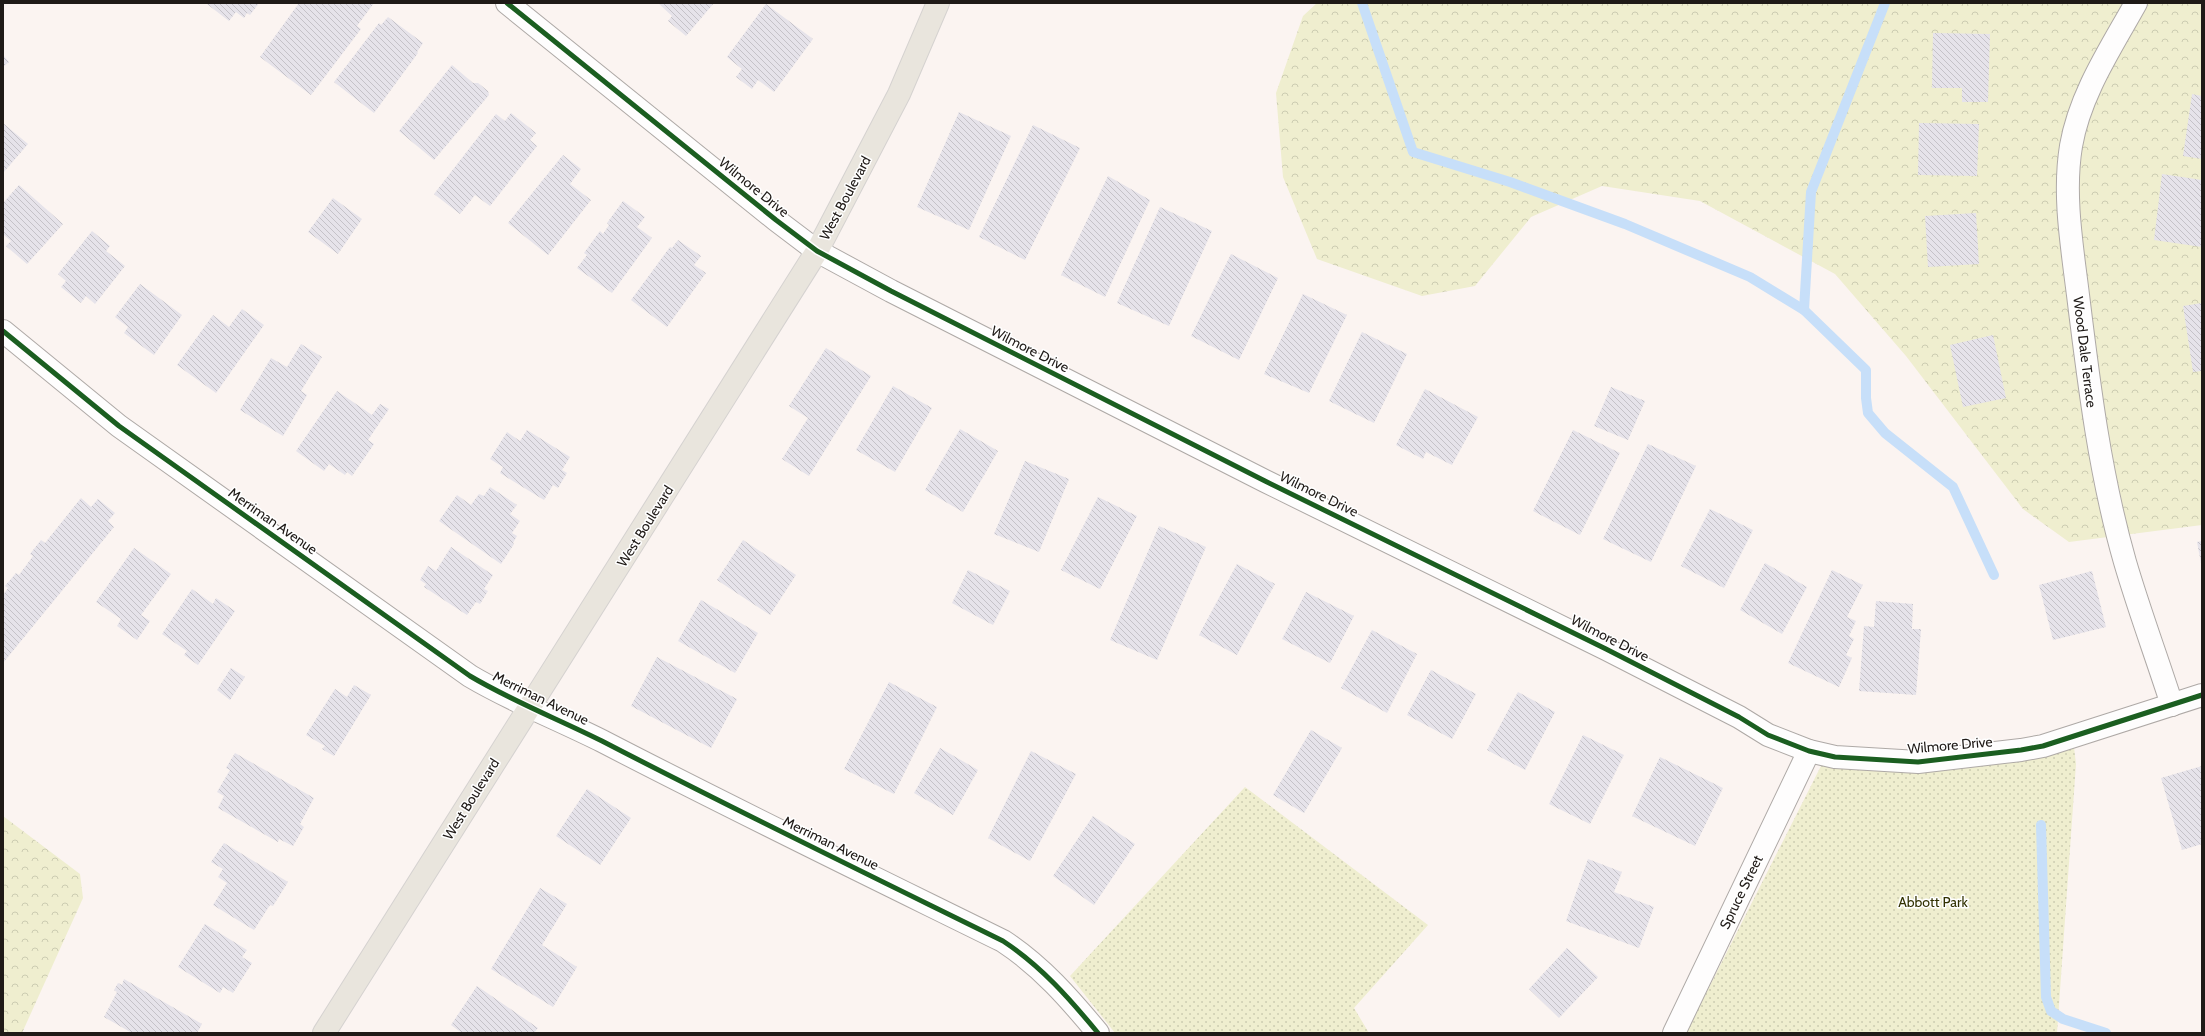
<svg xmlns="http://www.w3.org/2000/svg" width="2205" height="1036" font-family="Cabin,sans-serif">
	<defs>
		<pattern id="forest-crowns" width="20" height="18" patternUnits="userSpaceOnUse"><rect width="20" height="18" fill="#efeecf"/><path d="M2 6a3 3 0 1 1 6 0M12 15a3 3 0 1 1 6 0" fill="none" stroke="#ccccb1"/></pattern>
		<pattern id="park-dots" width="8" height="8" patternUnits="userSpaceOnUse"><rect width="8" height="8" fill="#efeecf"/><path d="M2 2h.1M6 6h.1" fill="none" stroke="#ccccb1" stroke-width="1.8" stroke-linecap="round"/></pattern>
		<pattern id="building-back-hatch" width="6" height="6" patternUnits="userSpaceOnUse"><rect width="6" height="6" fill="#e6e3ea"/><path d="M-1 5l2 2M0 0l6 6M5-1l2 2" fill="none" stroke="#c5c2c8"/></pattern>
	</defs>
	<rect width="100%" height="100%" fill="#fbf4f1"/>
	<g fill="url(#forest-crowns)">
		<path d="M 1317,3 L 2202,3 L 2202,525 L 2069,542 L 2023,509 L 1906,356 L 1835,274 L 1700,201 L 1602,186 L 1531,217 L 1475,286 L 1422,296 L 1317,259 L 1283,177 L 1276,93 L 1303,16 Z"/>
		<path d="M 3,816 L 80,874 L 83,898 L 22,1033 L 3,1033 Z"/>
	</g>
	<g fill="url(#park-dots)">
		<path d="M 2074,747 L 2076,764 L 2057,1033 L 1686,1033 L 1822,764 L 1905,772 L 1972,767 Z"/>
		<path d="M 1245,787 L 1428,925 L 1354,1008 L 1369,1033 L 1115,1033 L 1070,976 Z"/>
	</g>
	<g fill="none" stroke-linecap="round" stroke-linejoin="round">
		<g stroke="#c7dff9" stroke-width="10">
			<path d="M 1362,3 L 1413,152 L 1510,182 L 1625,224 L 1750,277 L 1804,310 L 1866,370 L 1866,398 L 1868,413 L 1885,433 L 1953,487 L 1994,575"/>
			<path d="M 1804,310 L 1811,192 L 1885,3"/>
			<path d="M 2041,825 L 2046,997 L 2051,1011 L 2063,1019 L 2106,1033"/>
		</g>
	</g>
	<g fill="url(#building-back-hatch)">
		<path d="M 208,3 L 259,3 L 250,15 L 247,13 L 244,18 L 236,12 L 229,21 L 207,4 Z"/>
		<path d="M 299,3 L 374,3 L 357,26 L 361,29 L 311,95 L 260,57 Z"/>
		<path d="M 658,3 L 714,3 L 686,36 L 668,21 L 672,16 Z"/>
		<path d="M 766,4 L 813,39 L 774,92 L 758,80 L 752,89 L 736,77 L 742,69 L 727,57 Z"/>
		<path d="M 388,17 L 423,43 L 417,52 L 418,53 L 374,113 L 334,82 L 379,23 L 381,25 Z"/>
		<path d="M 1933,33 L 1990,34 L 1988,102 L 1962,102 L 1962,88 L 1932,88 Z"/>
		<path d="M 3,55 L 9,62 L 3,67 Z"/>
		<path d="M 452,65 L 473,83 L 478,83 L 488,91 L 489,95 L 434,160 L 399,131 Z"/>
		<path d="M 2192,94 L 2202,96 L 2202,159 L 2183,156 Z"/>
		<path d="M 959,112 L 1011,136 L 969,230 L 917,207 Z"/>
		<path d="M 511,113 L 536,133 L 530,140 L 537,146 L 490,206 L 475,195 L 460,214 L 434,194 L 496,114 L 505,121 Z"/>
		<path d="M 3,123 L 28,144 L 3,173 Z"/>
		<path d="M 1919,123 L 1979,124 L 1977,176 L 1918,175 Z"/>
		<path d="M 1033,125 L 1080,148 L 1025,260 L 979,237 Z"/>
		<path d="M 563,155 L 581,169 L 570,184 L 591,200 L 548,255 L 508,223 Z"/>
		<path d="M 2162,174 L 2202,180 L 2202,247 L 2154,240 Z"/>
		<path d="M 1108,176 L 1150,200 L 1105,297 L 1061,275 Z"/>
		<path d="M 19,185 L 63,224 L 27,264 L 6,246 L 11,241 L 3,234 L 3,203 Z"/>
		<path d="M 333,198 L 362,219 L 338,254 L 308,232 Z"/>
		<path d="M 623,201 L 645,217 L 637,227 L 652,238 L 612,293 L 577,268 L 587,255 L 584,253 L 600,231 L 603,234 L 609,225 L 607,223 Z"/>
		<path d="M 1160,207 L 1212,231 L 1169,326 L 1117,303 Z"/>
		<path d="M 1976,213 L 1979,264 L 1928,267 L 1925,216 Z"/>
		<path d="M 92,231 L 110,246 L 106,251 L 125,266 L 95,304 L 86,296 L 81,303 L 61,287 L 66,281 L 58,274 Z"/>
		<path d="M 678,240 L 701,256 L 694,265 L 706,273 L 667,327 L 631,300 L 670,247 L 672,248 Z"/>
		<path d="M 1231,254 L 1278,278 L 1239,360 L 1191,336 Z"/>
		<path d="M 140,284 L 182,315 L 154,355 L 124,333 L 128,327 L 115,317 Z"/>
		<path d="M 1303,294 L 1347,315 L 1309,393 L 1264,374 Z"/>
		<path d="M 2202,303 L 2202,371 L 2193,372 L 2183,306 Z"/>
		<path d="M 242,309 L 264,325 L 216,393 L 177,365 L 213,315 L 229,327 Z"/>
		<path d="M 1362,332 L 1407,354 L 1374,423 L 1329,401 Z"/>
		<path d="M 1993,335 L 2006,398 L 1963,407 L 1950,345 Z"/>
		<path d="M 301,344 L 322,357 L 301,391 L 307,395 L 283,436 L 240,410 L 271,358 L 287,367 Z"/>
		<path d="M 826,348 L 871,376 L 809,476 L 782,459 L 808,418 L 789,406 Z"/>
		<path d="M 893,386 L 932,408 L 895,472 L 856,450 Z"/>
		<path d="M 1611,387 L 1645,401 L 1628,440 L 1594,426 Z"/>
		<path d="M 1425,389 L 1478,417 L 1452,465 L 1426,452 L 1423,459 L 1396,445 Z"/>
		<path d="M 337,391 L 372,415 L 380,404 L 389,409 L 368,440 L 374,444 L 352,476 L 347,472 L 345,475 L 329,464 L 324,471 L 296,451 Z"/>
		<path d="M 960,429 L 998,451 L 963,512 L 925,490 Z"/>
		<path d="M 527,430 L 570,457 L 562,470 L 567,473 L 558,488 L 553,485 L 544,500 L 500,473 L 503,467 L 490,459 L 507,432 L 520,441 Z"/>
		<path d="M 1573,430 L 1620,453 L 1580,535 L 1533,511 Z"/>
		<path d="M 1648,444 L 1696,466 L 1651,562 L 1603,539 Z"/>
		<path d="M 1025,461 L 1069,479 L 1039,552 L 994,534 Z"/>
		<path d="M 490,487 L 517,505 L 510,514 L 520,521 L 512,533 L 517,536 L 513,543 L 514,544 L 501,564 L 439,521 L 457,495 L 471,505 L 479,494 L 484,496 Z"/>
		<path d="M 1098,497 L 1137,516 L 1100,589 L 1061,570 Z"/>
		<path d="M 81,498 L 91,507 L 98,499 L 115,513 L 108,521 L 114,527 L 3,663 L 3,595 L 8,588 L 5,586 L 16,573 L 19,575 L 33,556 L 30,554 L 41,540 L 45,543 Z"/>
		<path d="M 1710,509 L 1753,530 L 1724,588 L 1681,566 Z"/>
		<path d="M 1159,526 L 1206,547 L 1157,660 L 1110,640 Z"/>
		<path d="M 743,540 L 796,575 L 770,615 L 717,580 Z"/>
		<path d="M 2202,541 L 2202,563 L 2201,563 L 2197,542 Z"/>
		<path d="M 451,547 L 493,575 L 484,589 L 488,591 L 480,604 L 476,602 L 467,615 L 424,587 L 426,584 L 420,580 L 428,566 L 436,571 Z"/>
		<path d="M 134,548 L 171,574 L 141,615 L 150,621 L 137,640 L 117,626 L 121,619 L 96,602 Z"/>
		<path d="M 1765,563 L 1807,587 L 1782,634 L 1740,610 Z"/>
		<path d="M 1237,564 L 1275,584 L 1237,655 L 1199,635 Z"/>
		<path d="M 968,570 L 1010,591 L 993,625 L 952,603 Z"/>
		<path d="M 1832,570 L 1863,585 L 1847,617 L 1856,621 L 1849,636 L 1854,639 L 1846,655 L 1852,658 L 1839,687 L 1788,663 Z"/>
		<path d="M 2092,571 L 2106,627 L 2053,640 L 2039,585 Z"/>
		<path d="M 192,589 L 213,604 L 216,598 L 235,611 L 198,665 L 184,655 L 187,651 L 162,634 Z"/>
		<path d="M 1306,592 L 1354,616 L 1330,663 L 1282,639 Z"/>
		<path d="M 701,600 L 758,633 L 735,673 L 678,641 Z"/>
		<path d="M 1876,601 L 1913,604 L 1912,629 L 1921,629 L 1916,695 L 1859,691 L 1864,626 L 1874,627 Z"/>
		<path d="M 1372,630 L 1417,654 L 1387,713 L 1341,688 Z"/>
		<path d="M 657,657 L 737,699 L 711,748 L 631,706 Z"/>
		<path d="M 231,668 L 245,677 L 230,700 L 217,690 Z"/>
		<path d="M 1431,670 L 1476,694 L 1452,739 L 1407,715 Z"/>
		<path d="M 889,682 L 937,707 L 894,794 L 844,769 Z"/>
		<path d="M 354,685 L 371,695 L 334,756 L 322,749 L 325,746 L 306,735 L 335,689 L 347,697 Z"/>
		<path d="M 1518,692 L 1555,712 L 1525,770 L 1487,750 Z"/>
		<path d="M 1311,730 L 1342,748 L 1304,813 L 1273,795 Z"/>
		<path d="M 1583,735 L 1624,755 L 1590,824 L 1549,804 Z"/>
		<path d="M 940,748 L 978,770 L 953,815 L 914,793 Z"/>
		<path d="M 1031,751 L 1076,774 L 1030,861 L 988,838 Z"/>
		<path d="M 235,753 L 314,798 L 300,824 L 304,827 L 293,846 L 279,839 L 278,842 L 218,808 L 224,796 L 217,792 L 230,770 L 226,768 Z"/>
		<path d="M 1660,757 L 1723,788 L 1695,846 L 1632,816 Z"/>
		<path d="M 2202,766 L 2202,844 L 2182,850 L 2161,778 Z"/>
		<path d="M 587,789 L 631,818 L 600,865 L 556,836 Z"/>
		<path d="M 1093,816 L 1135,844 L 1094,905 L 1053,876 Z"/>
		<path d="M 224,843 L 288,882 L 273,906 L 270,905 L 254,930 L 213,905 L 227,883 L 218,877 L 223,869 L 211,862 Z"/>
		<path d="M 1588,859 L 1622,872 L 1614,892 L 1654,907 L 1639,948 L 1566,921 Z"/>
		<path d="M 540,888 L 567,904 L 542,945 L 577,967 L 553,1007 L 491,969 Z"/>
		<path d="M 205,924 L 247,950 L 242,957 L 252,963 L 233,993 L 223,987 L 220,993 L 178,967 Z"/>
		<path d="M 1567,948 L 1598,977 L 1559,1018 L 1529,989 Z"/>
		<path d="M 124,979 L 202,1024 L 197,1033 L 132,1033 L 104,1017 L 117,992 L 114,990 L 118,983 L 122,985 Z"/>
		<path d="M 477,986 L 538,1028 L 534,1033 L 462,1033 L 451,1025 Z"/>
	</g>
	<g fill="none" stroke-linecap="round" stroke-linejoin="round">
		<g stroke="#aea9a6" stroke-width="24">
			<g id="minor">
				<path d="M 507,3 L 776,220 L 817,251 L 891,291 L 1265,481 L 1606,649 L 1739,717 L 1768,735 L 1809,751 L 1835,757 L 1918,762 L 2021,750 L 2043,746 L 2202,695"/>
				<path d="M 2136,3 C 2111,48 2080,94 2071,146 C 2063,195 2072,246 2078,295 C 2089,385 2100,475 2125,562 C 2139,610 2157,658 2172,705"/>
				<path d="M 3,331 L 119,426 L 470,676 C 512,701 558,719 602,741 C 735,810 869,875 1003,941 C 1041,966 1069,998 1098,1033"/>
				<path d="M 1674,1033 L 1809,751"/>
			</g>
		</g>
		<g stroke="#d5d2d0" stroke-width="24">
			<path id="major" d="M 324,1033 L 817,251 L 899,94 L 938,3"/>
		</g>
		<use href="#minor" stroke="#fefdfd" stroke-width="22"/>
		<use href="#major" stroke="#e9e5dd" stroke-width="22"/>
		<g stroke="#fff" stroke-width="8">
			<g id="cycleway">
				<path d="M 507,3 L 776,220 L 817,251 L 891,291 L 1265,481 L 1606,649 L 1739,717 L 1768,735 L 1809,751 L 1835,757 L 1918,762 L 2021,750 L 2043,746 L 2202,695"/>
				<path d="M 3,331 L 119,426 L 470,676 C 512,701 558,719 602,741 C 735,810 869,875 1003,941 C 1041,966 1069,998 1098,1033"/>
			</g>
		</g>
		<use href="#cycleway" stroke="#1b5e20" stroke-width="5"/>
	</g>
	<g text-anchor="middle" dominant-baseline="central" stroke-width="3" stroke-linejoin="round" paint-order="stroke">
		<g font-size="14" fill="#1f1a17" stroke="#fff">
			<text transform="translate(754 187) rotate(39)">Wilmore Drive</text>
			<text transform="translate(845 198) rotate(-62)">West Boulevard</text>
			<text transform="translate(1030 349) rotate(27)">Wilmore Drive</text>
			<text transform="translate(2085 352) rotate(83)">Wood Dale Terrace</text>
			<text transform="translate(1319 494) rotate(26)">Wilmore Drive</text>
			<text transform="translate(273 521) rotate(35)">Merriman Avenue</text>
			<text transform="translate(645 526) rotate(-58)">West Boulevard</text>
			<text transform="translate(1610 638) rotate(27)">Wilmore Drive</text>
			<text transform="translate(541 698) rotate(26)">Merriman Avenue</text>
			<text transform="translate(1950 745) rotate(-5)">Wilmore Drive</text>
			<text transform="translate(471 799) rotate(-58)">West Boulevard</text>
			<text transform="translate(831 843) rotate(26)">Merriman Avenue</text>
			<text transform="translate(1741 892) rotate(-64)">Spruce Street</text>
		</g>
		<g font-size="14" fill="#313100" stroke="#fff">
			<text x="1933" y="902">Abbott Park</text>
		</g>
	</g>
	<rect width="2205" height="1036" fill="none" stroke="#1f1a17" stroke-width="8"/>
</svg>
